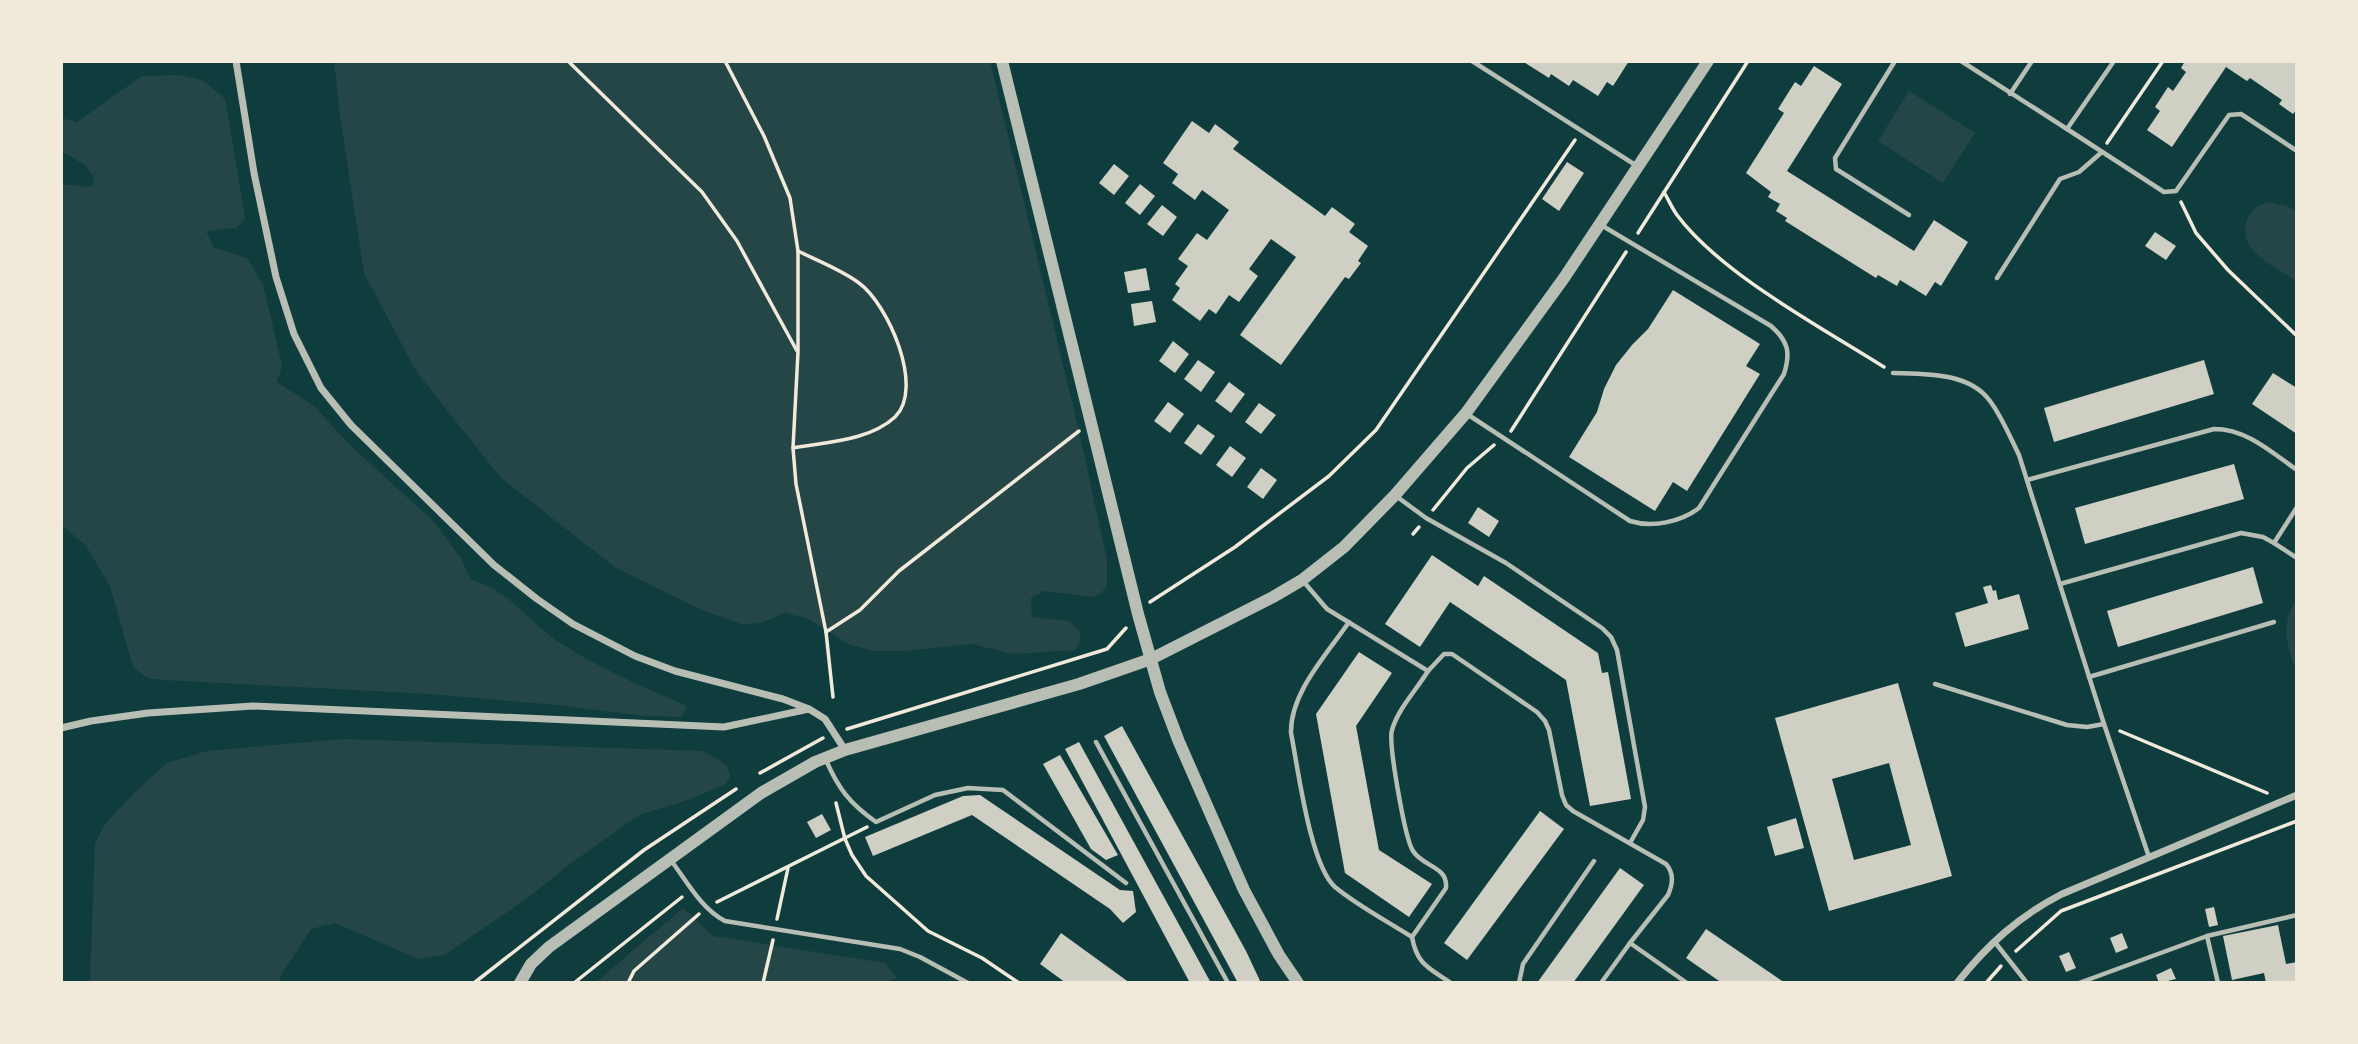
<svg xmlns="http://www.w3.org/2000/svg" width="2358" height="1044" font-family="Commissioner,sans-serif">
	<rect width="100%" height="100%" fill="#0f3d3e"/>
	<g fill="#244646">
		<path d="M 334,61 L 990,61 L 1079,431 L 1107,560 L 1107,586 L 1100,594 L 1093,597 L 1044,591 L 1031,598 L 1032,617 L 1069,621 L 1079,630 L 1081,640 L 1075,650 L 1012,654 L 972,644 L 904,651 L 872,651 L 848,644 L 807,618 L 784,613 L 764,622 L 744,625 L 704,611 L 616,568 L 501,478 L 416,371 L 364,273 L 340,116 Z"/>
		<path d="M 178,75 L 203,80 L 225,99 L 245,219 L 236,228 L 206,231 L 214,248 L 247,258 L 263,285 L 278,348 L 282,366 L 277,382 L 314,406 L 350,445 L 433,521 L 461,558 L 471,580 C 509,589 530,624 562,644 C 600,669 644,687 687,706 L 682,717 L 644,716 L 556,705 L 431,694 L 164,680 L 147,678 L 133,667 L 110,586 L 86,546 L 61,524 L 61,184 L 91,187 L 95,179 L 85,165 L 61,151 L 61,118 L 77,122 L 142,76 Z"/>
		<path d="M 1909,91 L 1975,133 L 1943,183 L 1878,141 Z"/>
		<path d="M 2268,202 L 2287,206 L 2297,212 L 2297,281 C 2277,268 2239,252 2246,224 C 2248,211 2257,206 2268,202 Z"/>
		<path d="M 2297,597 L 2297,675 C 2287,643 2279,629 2297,597 Z"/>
		<path d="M 343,739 L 703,751 L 727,765 L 730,776 L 726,784 L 691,799 L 639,815 L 570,864 L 525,900 L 446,954 L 418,959 L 335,923 L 311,929 L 280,977 L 280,983 L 90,983 L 95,843 L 105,824 L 136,791 L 167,763 L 207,751 Z"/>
		<path d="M 683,908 L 713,936 L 885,963 L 897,978 L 882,983 L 595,983 Z"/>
	</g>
	<g fill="#cfcfc3" fill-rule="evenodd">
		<path d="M 1522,61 L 1629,61 L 1613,86 L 1607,82 L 1598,96 L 1573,80 L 1569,86 L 1551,74 L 1549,78 Z"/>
		<path d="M 2185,61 L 2295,61 L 2297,109 L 2293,114 L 2279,104 L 2282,100 L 2250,78 L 2247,81 L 2226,67 L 2172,147 L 2147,130 L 2160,111 L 2155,107 L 2168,87 L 2173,91 L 2186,72 L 2181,68 Z"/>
		<path d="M 1814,66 L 1842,84 L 1787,171 L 1914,251 L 1934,220 L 1968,242 L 1941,286 L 1935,282 L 1926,296 L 1900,280 L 1897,286 L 1878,275 L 1876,278 L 1785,221 L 1787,218 L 1776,211 L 1780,204 L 1768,197 L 1771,192 L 1746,173 L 1784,113 L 1778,109 L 1795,82 L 1801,86 Z"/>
		<path d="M 1192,121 L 1209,133 L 1215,124 L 1239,142 L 1233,149 L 1325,216 L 1332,207 L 1355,224 L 1349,232 L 1368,246 L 1358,261 L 1361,263 L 1349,279 L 1345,277 L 1281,365 L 1240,335 L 1296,257 L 1271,239 L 1249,269 L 1258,276 L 1239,302 L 1229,295 L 1216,314 L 1209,309 L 1200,321 L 1172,300 L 1180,288 L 1175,284 L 1188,266 L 1178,259 L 1197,233 L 1207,240 L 1229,210 L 1202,190 L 1195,200 L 1172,183 L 1178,174 L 1163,163 Z"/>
		<path d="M 1567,162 L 1584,173 L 1559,211 L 1542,199 Z"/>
		<path d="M 1114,164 L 1129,176 L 1114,195 L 1099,183 Z"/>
		<path d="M 1140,184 L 1155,196 L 1140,215 L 1125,203 Z"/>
		<path d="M 1162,205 L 1177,217 L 1163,236 L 1147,224 Z"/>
		<path d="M 2155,232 L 2176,246 L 2166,260 L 2145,246 Z"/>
		<path d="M 1146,268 L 1150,290 L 1128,293 L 1124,272 Z"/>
		<path d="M 1673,290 L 1760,344 L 1746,366 L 1760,374 L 1687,491 L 1673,482 L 1655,511 L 1569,457 L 1597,412 L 1604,389 L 1616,365 L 1632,345 L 1648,329 Z"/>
		<path d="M 1152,301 L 1156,322 L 1134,326 L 1131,304 Z"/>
		<path d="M 1173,341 L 1189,354 L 1175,373 L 1159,361 Z"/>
		<path d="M 1198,360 L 1215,372 L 1201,392 L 1184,379 Z"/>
		<path d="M 2204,360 L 2214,394 L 2054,442 L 2044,408 Z"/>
		<path d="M 2273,373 L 2297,388 L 2297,434 L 2252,404 Z"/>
		<path d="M 1229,382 L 1245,394 L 1231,413 L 1215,401 Z"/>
		<path d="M 1168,402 L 1184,414 L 1170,433 L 1154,421 Z"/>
		<path d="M 1259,403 L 1276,415 L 1261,434 L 1245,422 Z"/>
		<path d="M 1198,424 L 1215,436 L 1201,455 L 1184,443 Z"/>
		<path d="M 1230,446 L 1246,458 L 1232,477 L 1216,465 Z"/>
		<path d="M 2234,464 L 2244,499 L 2085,544 L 2075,508 Z"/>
		<path d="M 1261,468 L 1277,480 L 1263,499 L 1247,487 Z"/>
		<path d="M 1478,507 L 1499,521 L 1489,537 L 1468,523 Z"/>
		<path d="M 1432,555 L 1478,586 L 1484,576 L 1598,653 L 1602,673 L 1608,672 L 1631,799 L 1590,806 L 1566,680 L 1450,602 L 1420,647 L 1385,624 Z"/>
		<path d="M 2253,567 L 2263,603 L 2118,647 L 2107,611 Z"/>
		<path d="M 1991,585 L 1993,591 L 1996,590 L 1998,600 L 2019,594 L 2029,629 L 1965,647 L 1955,613 L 1988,603 L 1983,587 Z"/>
		<path d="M 1359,652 L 1392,673 L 1356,726 L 1379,850 L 1432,884 L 1409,917 L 1345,873 L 1316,714 Z"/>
		<path d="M 1898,683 L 1952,876 L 1829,911 L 1775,718 ZM 1889,763 L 1911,845 L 1854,860 L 1832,779 Z"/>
		<path d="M 1122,726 L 1246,951 L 1261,983 L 1238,983 L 1104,736 Z"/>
		<path d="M 1079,742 L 1211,983 L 1190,983 L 1065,749 Z"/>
		<path d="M 1060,755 L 1118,855 L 1106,860 L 1091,849 L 1043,764 Z"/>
		<path d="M 980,795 L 1120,890 L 1133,891 L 1136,912 L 1123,923 L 1110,909 L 972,815 L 873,856 L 865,837 L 963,796 Z"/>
		<path d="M 1540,811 L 1564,829 L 1467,960 L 1444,943 Z"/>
		<path d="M 822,814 L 831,830 L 816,838 L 807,822 Z"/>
		<path d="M 1796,818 L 1804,848 L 1775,856 L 1767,827 Z"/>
		<path d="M 1620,868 L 1644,885 L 1573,983 L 1537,983 Z"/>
		<path d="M 2214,907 L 2218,925 L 2209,927 L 2205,909 Z"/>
		<path d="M 2278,925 L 2286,964 L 2297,962 L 2297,983 L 2266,983 L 2264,973 L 2232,980 L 2223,936 Z"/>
		<path d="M 1706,929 L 1785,983 L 1722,983 L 1686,958 Z"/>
		<path d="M 1061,933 L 1130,983 L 1066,983 L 1040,964 Z"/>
		<path d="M 2122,933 L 2128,948 L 2116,953 L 2110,938 Z"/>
		<path d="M 2069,952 L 2076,968 L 2066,972 L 2059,956 Z"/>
		<path d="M 2171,968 L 2176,979 L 2159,983 L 2156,975 Z"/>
	</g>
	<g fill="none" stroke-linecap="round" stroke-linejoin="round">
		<g stroke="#f1e9da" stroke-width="3.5">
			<path d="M 568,61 L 702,192 L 737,241 L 797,351"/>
			<path d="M 725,61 L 764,136 L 790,198 L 798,251 L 798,352 L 793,448 L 796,484 L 826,632 L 833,697"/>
			<path d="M 2107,143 L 2163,61"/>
			<path d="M 1664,192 C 1668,199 1672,208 1677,215 C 1721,274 1821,327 1884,367"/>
			<path d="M 2181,202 L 2196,233 L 2228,270 L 2297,336"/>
			<path d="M 1638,233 L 1748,61"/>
			<path d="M 1511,431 L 1626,252"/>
			<path d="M 793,448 C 826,442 869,441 895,417 C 925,388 888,304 859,283 C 842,270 818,261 798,251"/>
			<path d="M 1433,510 L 1467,468 L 1494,445"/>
			<path d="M 1413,534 L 1419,527"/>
			<path d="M 1150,602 L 1235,547 L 1329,476 L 1376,430 L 1575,140"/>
			<path d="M 826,632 L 860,610 L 899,571 L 1079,431"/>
			<path d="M 847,729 L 1107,649 L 1126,628"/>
			<path d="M 2120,731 L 2267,793"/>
			<path d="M 760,773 L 823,738"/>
			<path d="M 836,803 L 845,839 L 852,855 L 866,876 L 928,931 L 982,958 L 1019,983"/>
			<path d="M 717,902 L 867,827"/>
			<path d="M 777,919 L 788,868"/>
			<path d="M 2016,951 L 2061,911 L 2297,821"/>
			<path d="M 474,983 L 644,850 L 736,789"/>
			<path d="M 574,983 L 682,897"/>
			<path d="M 628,983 L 634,971 L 699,914"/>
			<path d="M 763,983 L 773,940"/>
			<path d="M 1986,983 L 2001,966"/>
		</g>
		<g stroke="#b8beb3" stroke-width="4.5">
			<path d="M 1472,61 L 1637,166"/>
			<path d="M 1895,61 L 1835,158 L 1836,169 L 1909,215"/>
			<path d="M 1961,61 L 2067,129"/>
			<path d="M 2114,61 L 2067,129 L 2164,192 L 2176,191 L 2229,115 L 2241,114 L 2297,151"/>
			<path d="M 2010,94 L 2032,61"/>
			<path d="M 1997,278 L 2060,179 L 2079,172 L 2102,152"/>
			<path d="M 1893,373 C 1925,374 1969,372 1990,401 C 2002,417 2010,437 2019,455 L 2104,724 L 2149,857"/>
			<path d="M 1467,414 L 1630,521 C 1652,528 1681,522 1699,508 L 1784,374 C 1791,352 1788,341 1771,326 L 1601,225"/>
			<path d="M 2027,480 L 2214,429 C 2247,429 2271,452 2297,470"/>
			<path d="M 1396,496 L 1426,518 L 1506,563 L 1602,628 L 1611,637 L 1617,650 L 1645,807 L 1643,820 L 1630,843"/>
			<path d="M 2297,507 L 2274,543 L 2297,558"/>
			<path d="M 1303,581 L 1327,609 L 1428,671 L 1444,654 L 1452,654 L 1537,712 L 1545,721 L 1549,730 L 1562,795 L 1566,805 L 1573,811 L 1666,864 C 1674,873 1673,884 1668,895 L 1630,943"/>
			<path d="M 2060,584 L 2241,533 L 2263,537 L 2274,543"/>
			<path d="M 1349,622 C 1327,654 1290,693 1291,733 C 1298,768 1310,865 1335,887 C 1358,906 1387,921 1412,937 L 1446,888 C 1448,866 1423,867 1413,851 C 1405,839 1388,743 1392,730 C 1398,709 1417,689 1428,671"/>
			<path d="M 2089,677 L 2274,622"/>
			<path d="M 1935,684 L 2067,725 L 2087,727 L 2104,724"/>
			<path d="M 1096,742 L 1228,983"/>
			<path d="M 825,758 C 838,788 849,803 876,822 L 935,795 L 968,788 L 1003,790 L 1126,883"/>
			<path d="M 670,859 C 686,880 701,909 725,921 L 900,949 L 920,957 L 968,983"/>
			<path d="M 2207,936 L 2218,983"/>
			<path d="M 1412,937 C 1417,965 1429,968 1451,983"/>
			<path d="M 1994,941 L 2027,983"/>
			<path d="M 1519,983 L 1523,964 L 1594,861"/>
			<path d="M 1601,983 L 1630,943 L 1687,983"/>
			<path d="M 2079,983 L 2207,936 L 2297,915"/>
		</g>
		<g stroke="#b8beb3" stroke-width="7">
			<path d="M 236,61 L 254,173 L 276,277 L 294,334 L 321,388 L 351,425 L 494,565 L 537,599 L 573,624 L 635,656 L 675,671 L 783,699 L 809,709 L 825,719 L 845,750"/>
			<path d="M 61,728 L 91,721 L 148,713 L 253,706 L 724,727 L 809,709"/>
			<path d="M 1957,983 C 1987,945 2019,916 2062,894 L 2297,795"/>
		</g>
		<g stroke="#b8beb3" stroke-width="12">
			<path d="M 1002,61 L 1138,614 L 1160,692 L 1179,742 L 1244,890 L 1279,955 L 1298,983"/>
			<path d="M 520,983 L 531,964 L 549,947 L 761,793 L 815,762 L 845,750 L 1079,684 L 1151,659 L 1273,597 L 1302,580 L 1344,547 L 1395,495 L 1466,413 L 1564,278 L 1708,61"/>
		</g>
	</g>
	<rect width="2358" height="1044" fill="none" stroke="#f1e9da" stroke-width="126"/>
</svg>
